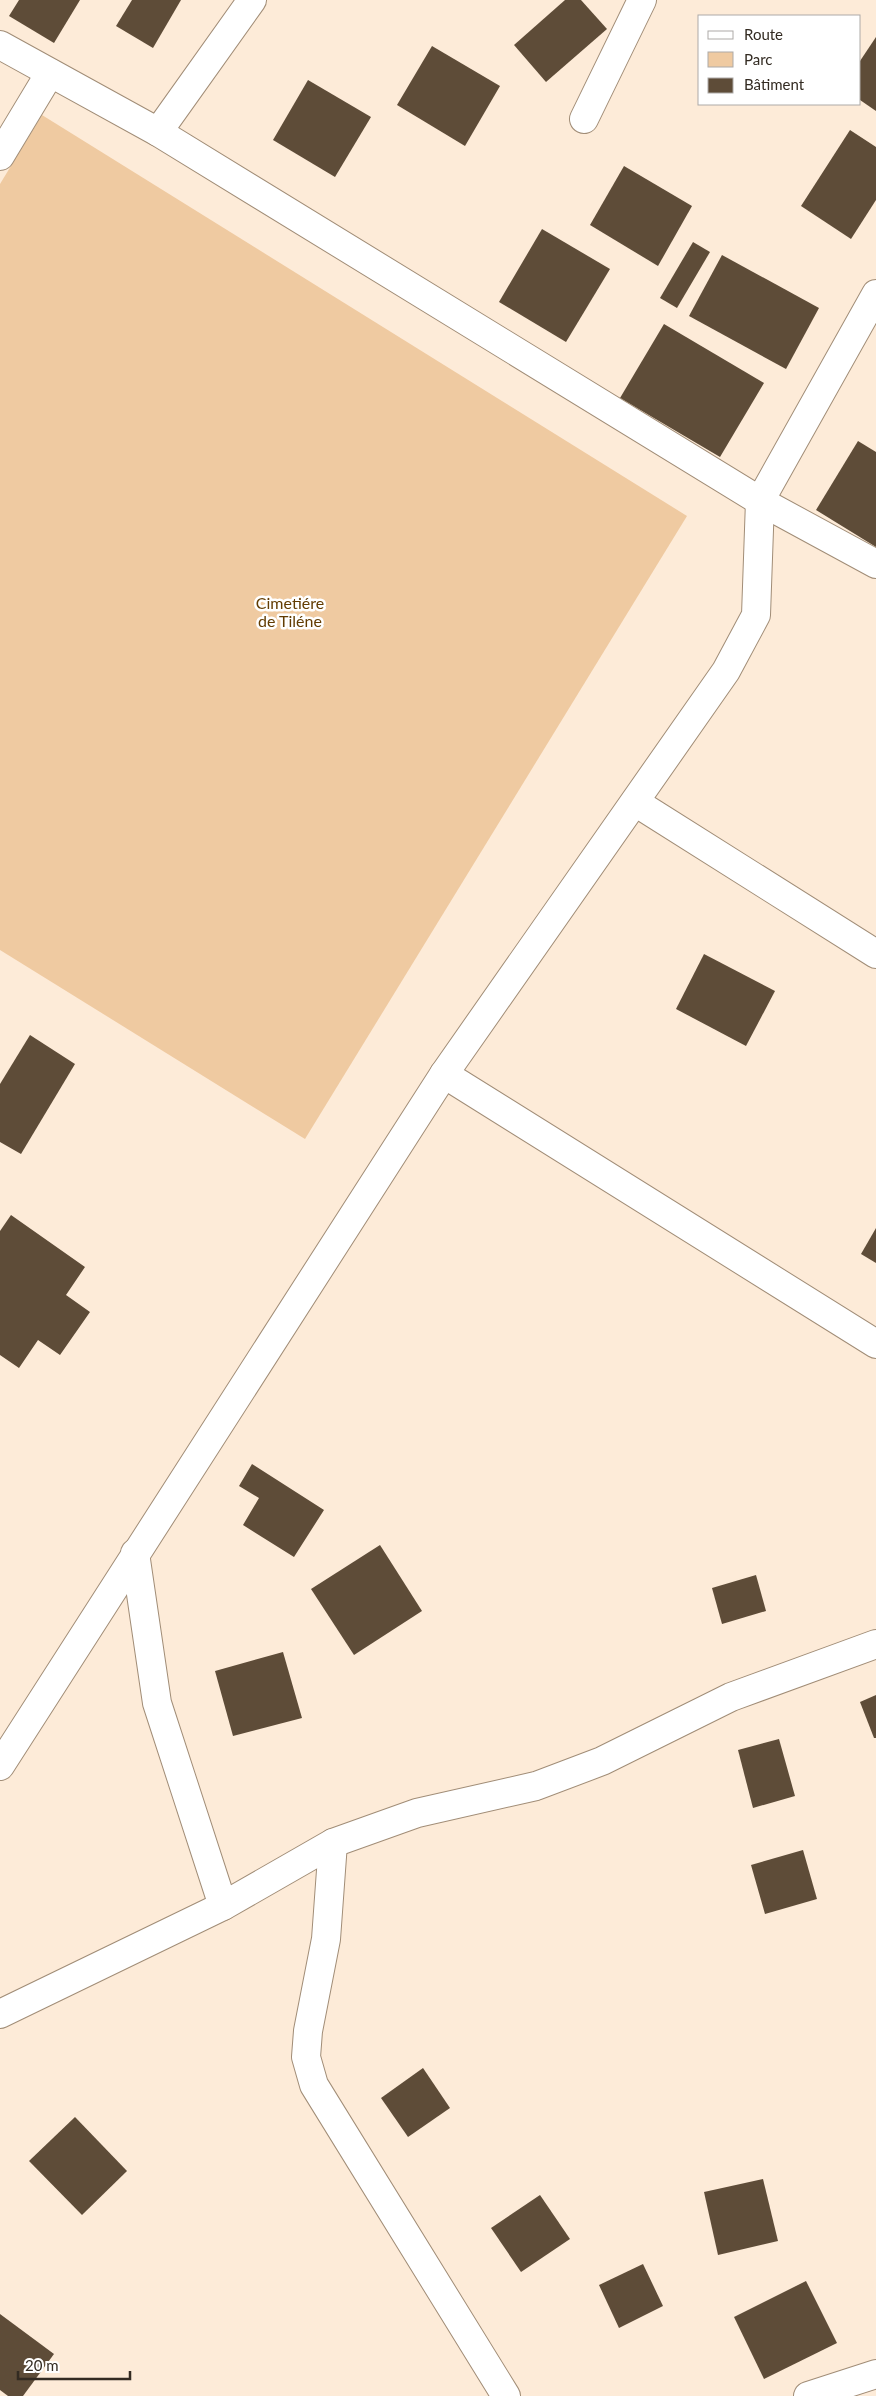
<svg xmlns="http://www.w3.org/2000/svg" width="876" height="2396" font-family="Lato,sans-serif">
	<rect width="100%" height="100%" fill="#fdebd8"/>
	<path fill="#efcaa1" d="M 42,115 L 687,516 L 305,1139 L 0,950 L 0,184 Z"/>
	<g fill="#5e4c38">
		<path d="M 19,0 L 80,0 L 54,43 L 9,16 Z"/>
		<path d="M 132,0 L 181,0 L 153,48 L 116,26 Z"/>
		<path d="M 565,0 L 581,0 L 607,29 L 546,82 L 514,45 Z"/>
		<path d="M 876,37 L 876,111 L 860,100 L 860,61 Z"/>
		<path d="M 432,46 L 500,86 L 465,146 L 397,105 Z"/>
		<path d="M 308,80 L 371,117 L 335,177 L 273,140 Z"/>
		<path d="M 850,130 L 876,147 L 876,200 L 851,239 L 801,206 Z"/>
		<path d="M 624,166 L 692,206 L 658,266 L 590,225 Z"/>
		<path d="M 542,229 L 610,269 L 566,342 L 499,302 Z"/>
		<path d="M 693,242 L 710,252 L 677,308 L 660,298 Z"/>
		<path d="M 722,255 L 819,308 L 786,369 L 689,316 Z"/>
		<path d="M 664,324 L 764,383 L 720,457 L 620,398 Z"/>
		<path d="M 858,441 L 876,452 L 876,547 L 816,510 Z"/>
		<path d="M 704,954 L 775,991 L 746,1046 L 676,1009 Z"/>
		<path d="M 30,1035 L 75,1064 L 21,1154 L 0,1142 L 0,1084 Z"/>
		<path d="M 11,1215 L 85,1267 L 66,1295 L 90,1312 L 60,1355 L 38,1340 L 19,1368 L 0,1355 L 0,1231 Z"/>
		<path d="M 876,1228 L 876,1263 L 861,1254 Z"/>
		<path d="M 252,1464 L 324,1510 L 294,1557 L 243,1525 L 259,1498 L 239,1486 Z"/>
		<path d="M 380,1545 L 422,1611 L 354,1655 L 311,1589 Z"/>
		<path d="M 756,1575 L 766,1611 L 722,1624 L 712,1588 Z"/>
		<path d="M 283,1652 L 302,1718 L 233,1736 L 215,1671 Z"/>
		<path d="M 876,1695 L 876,1738 L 874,1738 L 860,1702 Z"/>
		<path d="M 779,1739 L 795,1796 L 753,1808 L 738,1750 Z"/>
		<path d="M 803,1850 L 817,1899 L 765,1914 L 751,1865 Z"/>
		<path d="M 423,2068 L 450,2108 L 408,2137 L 381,2098 Z"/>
		<path d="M 75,2117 L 127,2171 L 82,2215 L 29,2161 Z"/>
		<path d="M 763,2179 L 778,2241 L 718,2255 L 704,2192 Z"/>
		<path d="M 540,2195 L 570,2239 L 521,2272 L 491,2228 Z"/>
		<path d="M 643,2264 L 663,2306 L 619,2328 L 599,2285 Z"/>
		<path d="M 806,2281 L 837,2343 L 764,2379 L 734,2317 Z"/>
		<path d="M 0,2314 L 54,2354 L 23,2396 L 8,2396 L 0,2390 Z"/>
	</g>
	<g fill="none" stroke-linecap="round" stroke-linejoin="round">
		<g stroke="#a18d77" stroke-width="30">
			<g id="minor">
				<path d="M 0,45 L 158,132 L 252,0"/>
				<path d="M 584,119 L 642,0"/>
				<path d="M 158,132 L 760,501 L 876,564"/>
				<path d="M 0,156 L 50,73"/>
				<path d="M 635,802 L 876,954"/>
				<path d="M 444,1074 L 876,1344"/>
				<path d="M 135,1553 L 157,1703 L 223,1906"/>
				<path d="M 0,1766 L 444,1074 L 726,671 L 756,615 L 760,501 L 876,294"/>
				<path d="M 333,1843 L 326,1939 L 308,2031 L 306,2057 L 314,2085 L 506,2396"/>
				<path d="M 0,2014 L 223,1906 L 333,1843 L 417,1813 L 536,1786 L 602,1761 L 731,1697 L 876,1644"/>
				<path d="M 808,2396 L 876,2374"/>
			</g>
		</g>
		<use href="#minor" stroke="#fff" stroke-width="28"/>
	</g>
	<g text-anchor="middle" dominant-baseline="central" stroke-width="5" stroke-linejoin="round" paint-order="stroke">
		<g font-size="16" fill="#623c02" stroke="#fff">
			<text x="290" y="602">Cimetiére<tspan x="290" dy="18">de Tiléne</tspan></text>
		</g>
	</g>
	<rect x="698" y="15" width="162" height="90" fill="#ffffff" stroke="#adaaa7"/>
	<rect x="708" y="31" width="25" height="8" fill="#ffffff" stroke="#adaaa7"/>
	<text x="744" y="40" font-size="15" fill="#332b22">Route</text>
	<rect x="708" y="52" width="25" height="15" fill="#efcaa1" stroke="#adaaa7"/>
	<text x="744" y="65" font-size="15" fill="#332b22">Parc</text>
	<rect x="708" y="78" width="25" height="15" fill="#5e4c38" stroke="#adaaa7"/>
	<text x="744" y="90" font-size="15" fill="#332b22">Bâtiment</text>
	<path d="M18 2371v8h112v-8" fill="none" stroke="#332b22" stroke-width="2.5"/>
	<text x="25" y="2371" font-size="15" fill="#332b22" stroke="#ffffff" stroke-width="4" paint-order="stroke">20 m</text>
</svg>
